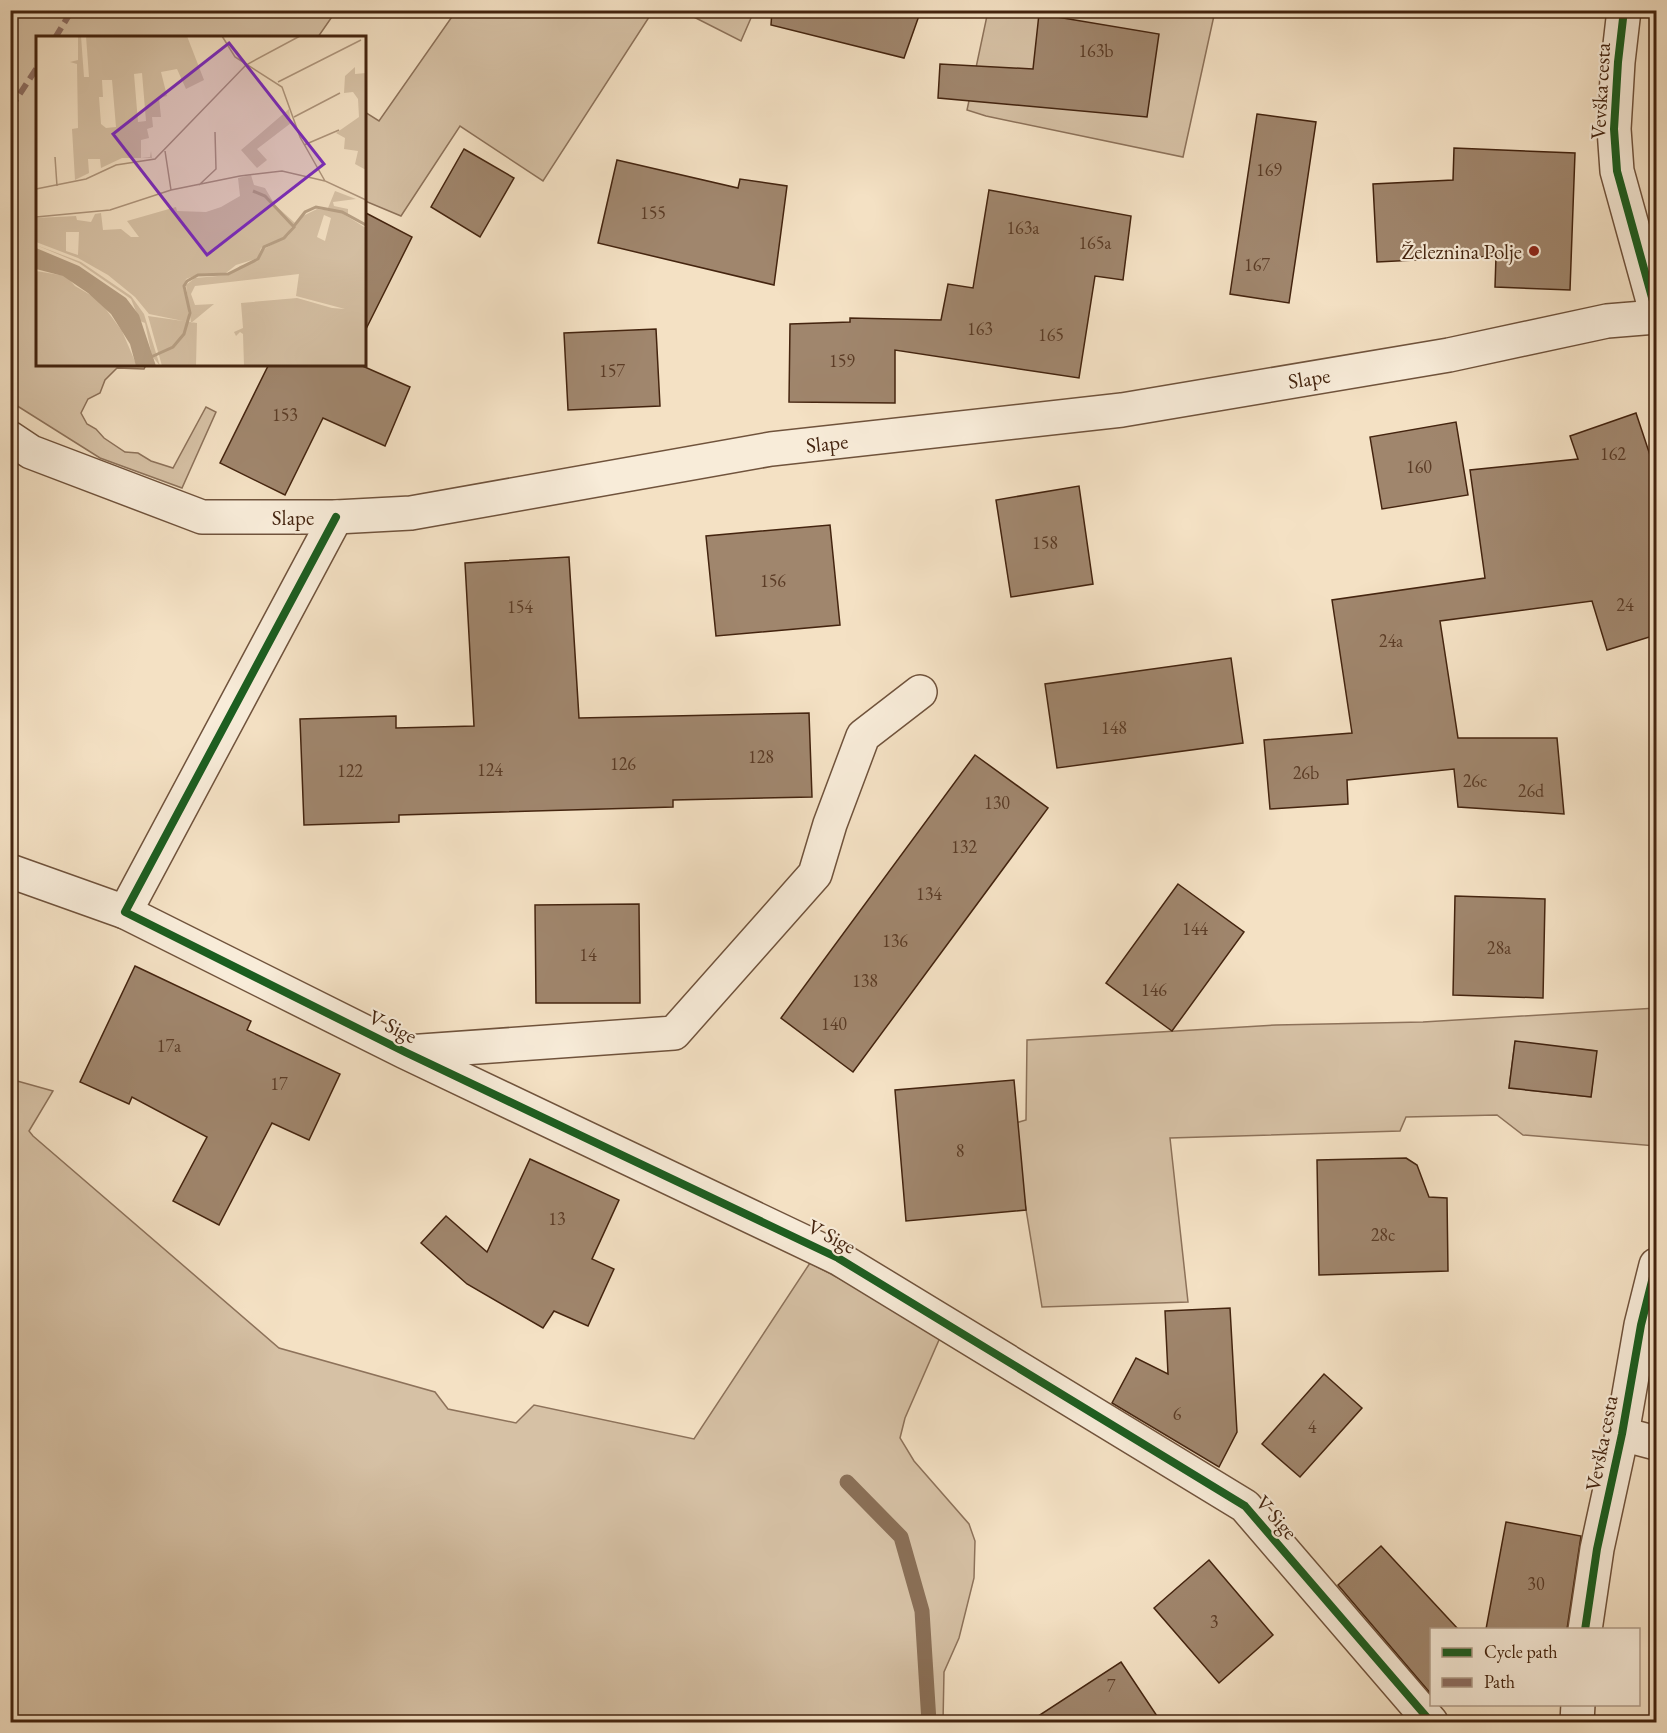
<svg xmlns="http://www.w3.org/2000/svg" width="1667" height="1733" font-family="'EB Garamond',serif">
	<rect width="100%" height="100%" fill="#f4e1c4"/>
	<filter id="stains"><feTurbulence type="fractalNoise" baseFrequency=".00333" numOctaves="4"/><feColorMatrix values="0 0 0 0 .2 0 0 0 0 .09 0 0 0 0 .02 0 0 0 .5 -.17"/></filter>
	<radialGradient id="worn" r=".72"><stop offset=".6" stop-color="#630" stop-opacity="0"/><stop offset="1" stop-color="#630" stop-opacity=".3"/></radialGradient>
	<g fill="#d6c1a5" stroke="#8d725a" stroke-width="1.5" fill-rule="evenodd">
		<path d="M 10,11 L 336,11 L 318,37 L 38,38 L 38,364 L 146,365 L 144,369 L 117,368 L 105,380 L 100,393 L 88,399 L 81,413 L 87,424 L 96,429 L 104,438 L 125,452 L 138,453 L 151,461 L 173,468 L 206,407 L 216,412 L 182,488 L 100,458 L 11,402 Z"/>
		<path d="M 456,11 L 653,11 L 543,181 L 460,126 L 401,216 L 365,201 L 365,112 L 379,121 Z"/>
		<path d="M 682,11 L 754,11 L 741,41 Z"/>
		<path d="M 988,11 L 1215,11 L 1183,157 L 986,116 L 967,110 Z"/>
		<path d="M 1656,1008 L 1656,1146 L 1523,1135 L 1497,1115 L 1406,1117 L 1400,1131 L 1170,1138 L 1188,1302 L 1042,1307 L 1012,1124 L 1026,1120 L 1027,1040 L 1276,1025 L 1423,1022 ZM 1515,1042 L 1596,1051 L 1591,1097 L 1509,1088 Z"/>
		<path d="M 10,1079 L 53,1091 L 29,1131 L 33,1136 L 279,1348 L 435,1392 L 448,1409 L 516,1423 L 534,1405 L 694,1439 L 810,1263 L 942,1333 L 905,1418 L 900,1438 L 914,1461 L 969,1524 L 975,1541 L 974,1578 L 959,1638 L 944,1672 L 943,1722 L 11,1722 Z"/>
	</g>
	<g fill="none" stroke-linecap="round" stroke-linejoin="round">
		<path stroke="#8a6f56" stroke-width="15" d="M 847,1482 L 901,1537 L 922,1611 L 929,1722"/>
	</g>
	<g fill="#a0866d" stroke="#44240f" stroke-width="1.5">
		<path d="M 772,10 L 921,10 L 904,58 L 771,25 Z"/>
		<path d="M 1039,14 L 1159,34 L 1147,117 L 938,98 L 940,64 L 1033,69 Z"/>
		<path d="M 1257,114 L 1316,122 L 1289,303 L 1230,294 Z"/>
		<path d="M 1454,148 L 1575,153 L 1570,290 L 1495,287 L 1496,256 L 1377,262 L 1373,184 L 1453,180 Z"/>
		<path d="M 464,149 L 514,178 L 480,237 L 431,207 Z"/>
		<path d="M 617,160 L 738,188 L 740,179 L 787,186 L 774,285 L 598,243 Z"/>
		<path d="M 989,190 L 1131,216 L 1123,280 L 1095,276 L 1079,378 L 895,350 L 895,403 L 789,402 L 790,324 L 850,322 L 850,318 L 941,320 L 948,284 L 973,288 Z"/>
		<path d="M 364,212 L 412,237 L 364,333 Z"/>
		<path d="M 656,329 L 660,406 L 568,410 L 564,333 Z"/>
		<path d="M 269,364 L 358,364 L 410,387 L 385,446 L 323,418 L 285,495 L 220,463 Z"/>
		<path d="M 1636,413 L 1656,473 L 1656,635 L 1607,650 L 1592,601 L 1440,621 L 1458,738 L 1557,738 L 1564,814 L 1458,807 L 1454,769 L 1347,780 L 1348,804 L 1270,809 L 1264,740 L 1352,733 L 1332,600 L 1485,578 L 1470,470 L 1578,459 L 1570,436 Z"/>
		<path d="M 1456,422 L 1468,495 L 1382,509 L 1370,437 Z"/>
		<path d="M 1079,486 L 1093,584 L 1011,597 L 996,500 Z"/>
		<path d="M 830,525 L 840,625 L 716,636 L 706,536 Z"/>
		<path d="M 569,557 L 579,718 L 809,713 L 812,797 L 673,800 L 673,807 L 399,815 L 399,822 L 304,825 L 300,719 L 396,716 L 396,728 L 474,726 L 465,563 Z"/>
		<path d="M 1231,658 L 1243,743 L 1057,768 L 1045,684 Z"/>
		<path d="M 975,755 L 1048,808 L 853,1072 L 781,1018 Z"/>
		<path d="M 1178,884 L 1244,932 L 1172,1031 L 1106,983 Z"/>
		<path d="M 1455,896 L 1545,899 L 1543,998 L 1453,995 Z"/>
		<path d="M 639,904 L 640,1003 L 536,1003 L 535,905 Z"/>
		<path d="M 135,966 L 251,1021 L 247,1030 L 340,1074 L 309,1140 L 272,1123 L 219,1225 L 173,1201 L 207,1137 L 132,1097 L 129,1104 L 80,1082 Z"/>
		<path d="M 1515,1041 L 1597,1051 L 1591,1097 L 1509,1088 Z"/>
		<path d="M 1014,1080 L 1026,1210 L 906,1221 L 895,1090 Z"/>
		<path d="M 1406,1158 L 1417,1165 L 1429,1197 L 1447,1198 L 1448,1271 L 1319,1275 L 1317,1160 Z"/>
		<path d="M 530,1159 L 619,1200 L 592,1259 L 614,1269 L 588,1326 L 554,1311 L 543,1328 L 467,1284 L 421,1243 L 446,1216 L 487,1252 Z"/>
		<path d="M 1230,1308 L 1237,1432 L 1219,1467 L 1112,1403 L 1136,1358 L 1168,1374 L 1165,1311 Z"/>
		<path d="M 1324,1374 L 1362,1408 L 1300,1477 L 1262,1444 Z"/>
		<path d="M 1506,1522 L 1581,1536 L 1567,1629 L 1486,1629 Z"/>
		<path d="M 1381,1546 L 1458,1629 L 1431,1629 L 1431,1694 L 1338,1585 Z"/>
		<path d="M 1209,1560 L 1273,1635 L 1219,1683 L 1154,1608 Z"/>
		<path d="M 1121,1662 L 1161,1722 L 1029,1722 Z"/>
	</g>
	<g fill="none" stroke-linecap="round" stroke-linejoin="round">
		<g stroke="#70533c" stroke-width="36">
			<g id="minor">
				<path d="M 1624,10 L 1618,62 L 1614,129 L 1617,171 L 1656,312"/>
				<path d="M 10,438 L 31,452 L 202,517 L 336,517 L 411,513 L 771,449 L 1122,410 L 1449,355 L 1607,321 L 1656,317"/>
				<path d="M 10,871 L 125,912 L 405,1052 L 838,1258 L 1245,1506 L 1431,1722"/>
				<path d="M 125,912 L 336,517"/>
				<path d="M 407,1052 L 674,1033 L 815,874 L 830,824 L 863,736 L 920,692"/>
				<path d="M 1622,1434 L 1656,1443"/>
				<path d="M 1585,1630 L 1597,1549 L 1622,1434 L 1641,1325 L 1656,1265"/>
				<path d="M 1577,1722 L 1578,1704"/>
			</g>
		</g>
		<use href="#minor" stroke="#f8ecd9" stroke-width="33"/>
		<g stroke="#8d6e63" stroke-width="6" stroke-dasharray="12 6" stroke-linecap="butt">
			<path d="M 55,38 L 72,10"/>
			<path d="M 10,109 L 38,66"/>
		</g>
		<g stroke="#f8ecd9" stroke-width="11">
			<g id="cycleway">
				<path d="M 1624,10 L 1618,62 L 1614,129 L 1617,171 L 1656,312"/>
				<path d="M 336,517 L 125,912 L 405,1052 L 838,1258 L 1245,1506 L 1431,1722"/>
				<path d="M 1585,1630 L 1597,1549 L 1622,1434 L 1641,1325 L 1656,1265"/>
			</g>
		</g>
		<use href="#cycleway" stroke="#1b5e20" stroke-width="8"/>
	</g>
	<circle fill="#8f2418" stroke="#f8ecd9" stroke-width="2" cx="1534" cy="251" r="6"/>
	<g text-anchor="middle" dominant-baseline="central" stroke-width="4.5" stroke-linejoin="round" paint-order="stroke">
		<g font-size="18" fill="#5b3c26">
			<text x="1096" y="50">163b</text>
			<text x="1269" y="169">169</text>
			<text x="653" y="212">155</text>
			<text x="1023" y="227">163a</text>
			<text x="1095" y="242">165a</text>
			<text x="1257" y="264">167</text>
			<text x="980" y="328">163</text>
			<text x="1051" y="334">165</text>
			<text x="842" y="360">159</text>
			<text x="612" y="370">157</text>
			<text x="285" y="414">153</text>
			<text x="1613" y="453">162</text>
			<text x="1419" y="466">160</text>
			<text x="1045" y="542">158</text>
			<text x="773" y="580">156</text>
			<text x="1625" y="604">24</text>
			<text x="520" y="606">154</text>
			<text x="1391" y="640">24a</text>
			<text x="1114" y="727">148</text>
			<text x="761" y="756">128</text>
			<text x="623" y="763">126</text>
			<text x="490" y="769">124</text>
			<text x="350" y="770">122</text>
			<text x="1306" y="772">26b</text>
			<text x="1475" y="780">26c</text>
			<text x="1531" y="790">26d</text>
			<text x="997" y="802">130</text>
			<text x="964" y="846">132</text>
			<text x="929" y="893">134</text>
			<text x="1195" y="928">144</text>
			<text x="895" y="940">136</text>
			<text x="1499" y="947">28a</text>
			<text x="588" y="954">14</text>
			<text x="865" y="980">138</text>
			<text x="1154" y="989">146</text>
			<text x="834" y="1023">140</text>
			<text x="169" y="1045">17a</text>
			<text x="279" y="1083">17</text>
			<text x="960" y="1150">8</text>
			<text x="557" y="1218">13</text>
			<text x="1383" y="1234">28c</text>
			<text x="1177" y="1413">6</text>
			<text x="1312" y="1426">4</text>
			<text x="1536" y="1583">30</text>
			<text x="1214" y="1621">3</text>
			<text x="1111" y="1685">7</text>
		</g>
		<g font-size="21" fill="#44240f" stroke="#f8ecd9">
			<text transform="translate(1600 91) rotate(-87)">Vevška cesta</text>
			<text transform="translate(1309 378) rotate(-9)">Slape</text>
			<text transform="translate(827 443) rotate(-6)">Slape</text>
			<text x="293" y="517">Slape</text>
			<text transform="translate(393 1026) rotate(26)">V Sige</text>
			<text transform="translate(832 1236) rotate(27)">V Sige</text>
			<text transform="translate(1601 1443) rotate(-79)">Vevška cesta</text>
			<text transform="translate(1277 1517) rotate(48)">V Sige</text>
		</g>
		<g font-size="21" fill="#44240f" stroke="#f8ecd9" text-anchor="end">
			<text x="1522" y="251">Železnina Polje</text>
		</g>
	</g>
	<g transform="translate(36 36)">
		<rect width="330" height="330" fill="#f4e1c4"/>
		<path d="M 42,0 L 45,0 L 48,41 L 53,41 L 50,0 L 151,0 L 168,44 L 150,53 L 141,33 L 125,36 L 131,60 L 123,62 L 125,81 L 116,81 L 117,91 L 111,93 L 113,102 L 105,104 L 105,122 L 114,121 L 115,115 L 116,122 L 86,122 L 65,132 L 64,123 L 52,123 L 53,137 L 39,144 L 36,93 L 42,92 L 41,28 L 34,26 L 42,24 ZM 106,37 L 110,85 L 102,86 L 98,38 ZM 66,44 L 76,44 L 80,91 L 70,92 L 65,88 L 63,61 L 67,61 ZM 319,31 L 319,38 L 330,37 L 330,134 L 319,128 L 322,115 L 308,113 L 309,102 L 300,97 L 323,81 L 322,63 L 317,56 L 308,57 L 309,40 ZM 253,73 L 255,87 L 221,113 L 231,124 L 221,132 L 205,114 ZM 215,139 L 218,149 L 229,152 L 239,169 L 259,187 L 248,201 L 225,212 L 222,222 L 200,229 L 190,237 L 163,238 L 150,243 L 147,252 L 153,267 L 152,286 L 113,278 L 99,261 L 72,239 L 42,222 L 0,206 L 0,182 L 40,180 L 41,184 L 55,186 L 59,178 L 65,177 L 67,194 L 85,193 L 95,201 L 103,201 L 91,185 L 140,171 L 141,175 L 170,176 L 185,171 L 204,160 L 202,142 ZM 30,196 L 43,196 L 42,219 L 30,215 ZM 299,155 L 320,163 L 297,166 L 298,170 L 312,173 L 312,178 L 292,172 ZM 281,173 L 304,176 L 330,192 L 330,330 L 208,330 L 207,298 L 204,296 L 200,300 L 198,296 L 207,292 L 205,267 L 261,262 L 296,272 L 309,273 L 260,260 L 263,238 L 159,250 L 155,258 L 159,269 L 178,268 L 155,287 L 150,249 L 159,242 L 193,239 L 204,230 L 222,225 L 228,213 L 252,200 L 267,180 ZM 288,179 L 295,182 L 289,205 L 281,201 ZM 0,209 L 45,226 L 95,260 L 108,278 L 124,330 L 116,320 L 109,287 L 104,285 L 95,263 L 43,227 ZM 0,235 L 30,240 L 39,250 L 63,264 L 86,295 L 101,330 L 0,330 ZM 112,280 L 161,287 L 160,330 L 126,330 Z" fill="#d6c1a5" fill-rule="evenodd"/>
		<path d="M 0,212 L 43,230 L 90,262 L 103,279 L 120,330 L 100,330 L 94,308 L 75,278 L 52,257 L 27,240 L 0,233 Z" fill="#b8a186"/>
		<path fill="none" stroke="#b8a186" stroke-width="3" d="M 258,190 L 269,176 L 280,171 L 306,176 L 330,189M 115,321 L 137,311 L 148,298 L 154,277 L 148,250 L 151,245 L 162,239 L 192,238 L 222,223 L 228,211 L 248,202 L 258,191 L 229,160 L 217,155"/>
		<path fill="none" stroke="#ae957c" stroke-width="1.5" d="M 186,0 L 199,21 L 246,51 L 264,101 L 289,145 L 330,164M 242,46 L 325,4M 258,81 L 304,57M 268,109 L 303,94M 129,115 L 135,154M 19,121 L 21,150M 163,149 L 180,133 L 179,96M 0,153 L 50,143 L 80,129 L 119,123 L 210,29 L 264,0M 0,181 L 74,174 L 135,154 L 204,140 L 246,135 L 289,145"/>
		<path fill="#7b2cbf" fill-opacity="0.15" stroke="#7b2cbf" stroke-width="3" d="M 193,7 L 288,128 L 171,219 L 77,98 Z"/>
		<rect width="330" height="330" fill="none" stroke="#44240f" stroke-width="3"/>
	</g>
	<rect width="1667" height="1733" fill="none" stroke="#f4e1c4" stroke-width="36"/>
	<rect x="12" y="12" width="1643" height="1709" fill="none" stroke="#44240f" stroke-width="3"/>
	<rect x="18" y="18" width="1631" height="1697" fill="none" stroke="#44240f" stroke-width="1.5"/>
	<rect x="1430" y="1628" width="210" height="78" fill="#f8ecd9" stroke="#b09c88" stroke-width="1.5"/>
	<rect x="1442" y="1648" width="30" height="9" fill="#1b5e20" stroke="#b09c88" stroke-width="1.5"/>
	<text x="1484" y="1658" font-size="18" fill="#44240f">Cycle path</text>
	<rect x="1442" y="1678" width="30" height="9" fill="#8d6e63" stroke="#b09c88" stroke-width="1.5"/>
	<text x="1484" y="1688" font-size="18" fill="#44240f">Path</text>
	<rect width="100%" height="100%" filter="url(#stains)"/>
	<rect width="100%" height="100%" fill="url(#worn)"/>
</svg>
